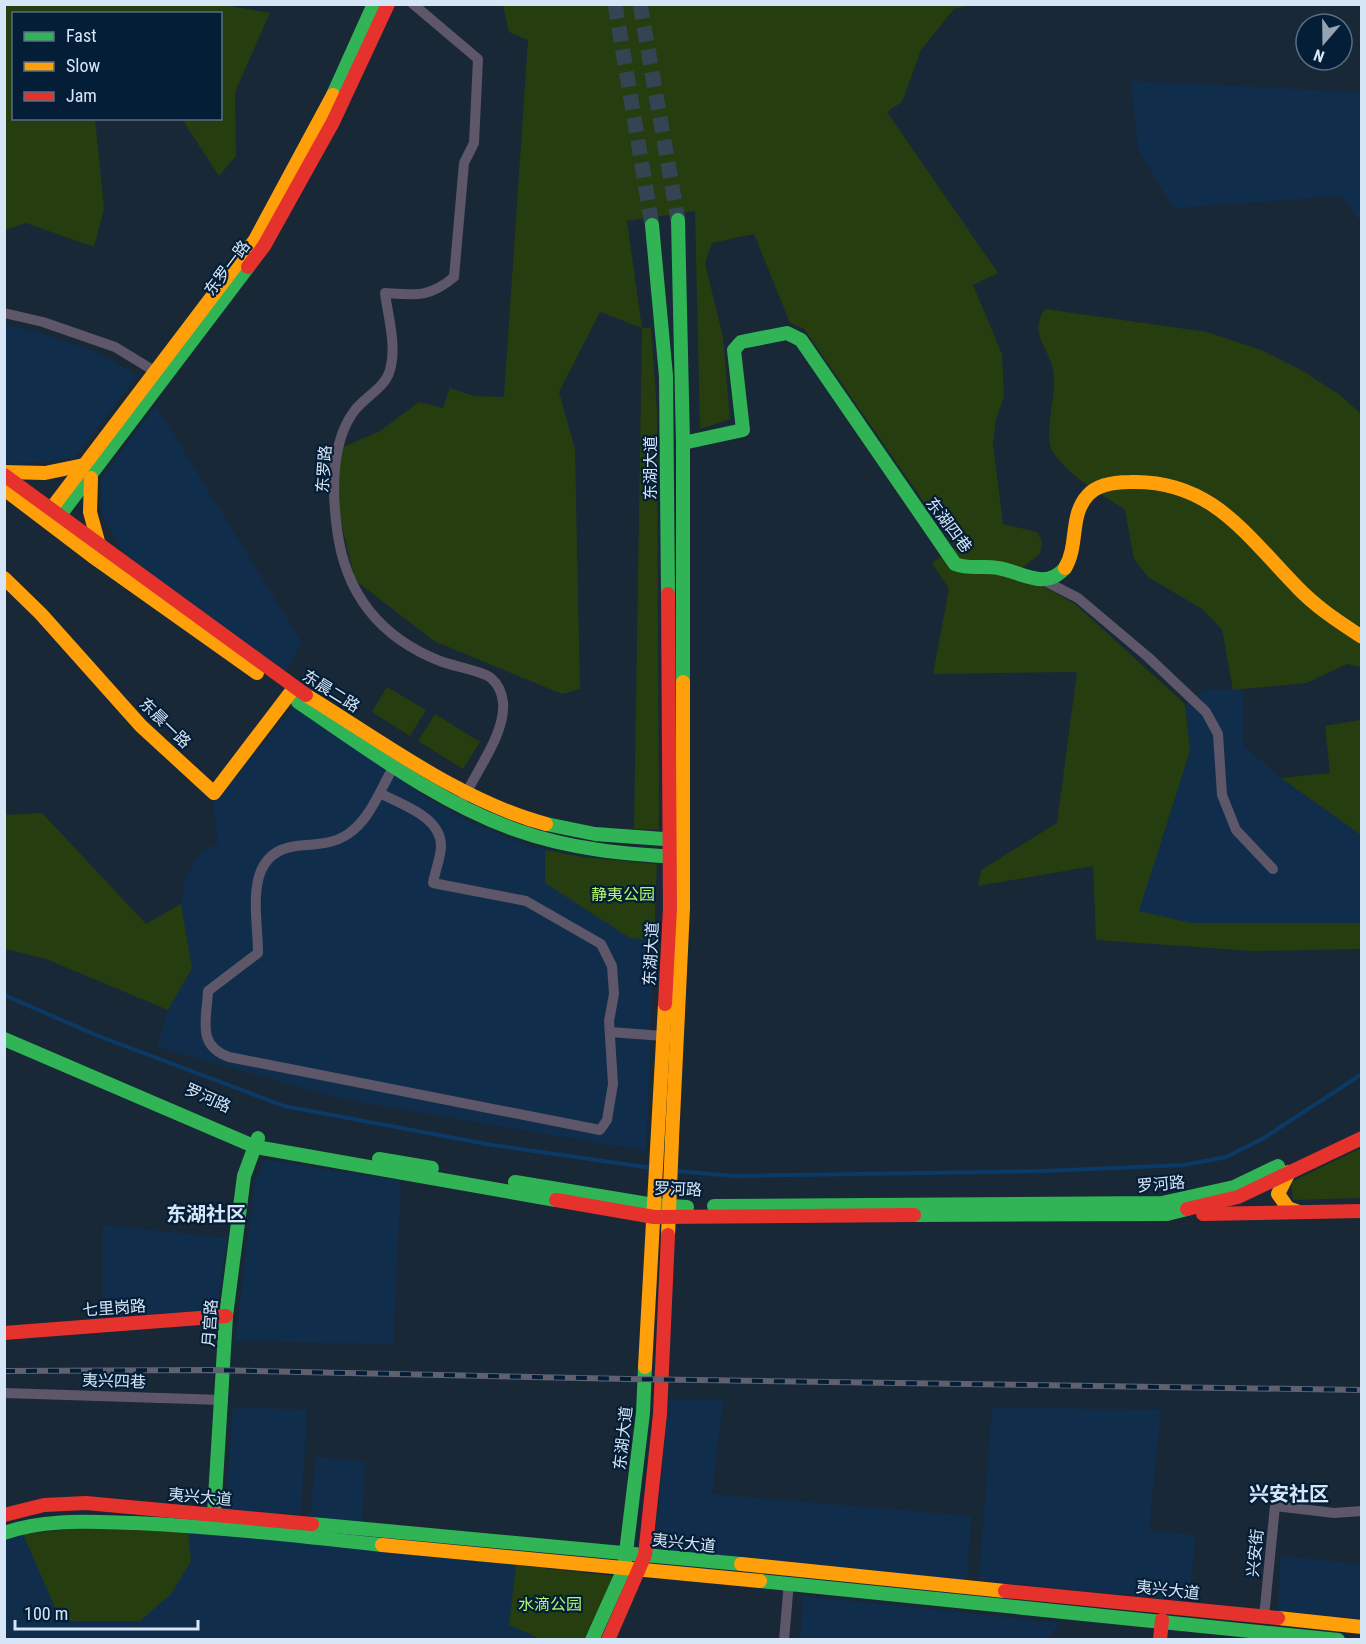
<svg xmlns="http://www.w3.org/2000/svg" width="1366" height="1644" font-family="'Roboto Condensed','Noto Sans SC',sans-serif">
	<rect width="100%" height="100%" fill="#192836"/>
	<g fill="#102e4c">
		<path d="M 1131,81 L 1361,92 L 1361,219 L 1358,219 L 1341,196 L 1173,208 L 1138,149 Z"/>
		<path d="M 5,324 L 40,333 L 100,354 L 137,376 L 73,459 L 9,464 L 5,461 Z"/>
		<path d="M 156,406 L 302,643 L 284,675 L 126,558 L 102,515 L 102,478 Z"/>
		<path d="M 1203,690 L 1243,690 L 1243,745 L 1281,778 L 1361,835 L 1361,923 L 1192,923 L 1138,911 L 1190,751 L 1185,704 Z"/>
		<path d="M 293,708 L 385,766 L 420,794 L 469,822 L 531,847 L 583,857 L 657,864 L 646,1151 L 342,1099 L 157,1047 L 168,1010 L 192,968 L 181,904 L 186,877 L 200,852 L 218,844 L 213,803 Z"/>
		<path d="M 265,1160 L 401,1181 L 393,1344 L 235,1341 L 255,1180 Z"/>
		<path d="M 103,1225 L 227,1238 L 217,1310 L 103,1318 Z"/>
		<path d="M 669,1399 L 723,1400 L 712,1494 L 971,1516 L 967,1581 L 654,1551 Z"/>
		<path d="M 233,1407 L 307,1410 L 301,1515 L 226,1509 Z"/>
		<path d="M 992,1407 L 1161,1410 L 1149,1530 L 1195,1535 L 1190,1601 L 979,1580 Z"/>
		<path d="M 316,1457 L 365,1462 L 362,1523 L 310,1518 Z"/>
		<path d="M 188,1531 L 516,1565 L 509,1625 L 541,1639 L 5,1640 L 5,1541 L 23,1534 Z"/>
		<path d="M 1281,1556 L 1361,1564 L 1361,1618 L 1278,1611 Z"/>
		<path d="M 803,1596 L 1060,1623 L 1047,1639 L 800,1639 Z"/>
	</g>
	<g fill="#263d10">
		<path d="M 219,4 L 270,13 L 235,92 L 236,156 L 219,176 L 182,119 L 220,118 L 220,14 L 14,14 L 14,118 L 95,119 L 104,209 L 94,247 L 26,223 L 5,230 L 5,5 Z"/>
		<path d="M 503,5 L 970,5 L 954,9 L 921,50 L 902,102 L 887,112 L 998,273 L 973,285 L 1002,354 L 1004,397 L 996,419 L 993,444 L 1003,524 L 1037,532 L 1042,542 L 1040,554 L 1022,568 L 1041,585 L 1075,604 L 1185,704 L 1190,751 L 1139,911 L 1192,923 L 1361,923 L 1361,949 L 1254,951 L 1096,940 L 1093,866 L 978,886 L 981,870 L 1057,823 L 1077,672 L 933,674 L 949,589 L 932,563 L 955,547 L 804,329 L 790,323 L 754,234 L 712,243 L 705,263 L 723,337 L 730,419 L 700,429 L 695,211 L 627,221 L 642,328 L 651,328 L 657,410 L 659,830 L 634,829 L 642,328 L 600,312 L 559,392 L 575,449 L 580,689 L 562,694 L 434,641 L 355,580 L 325,455 L 380,431 L 419,402 L 443,408 L 450,388 L 474,396 L 504,397 L 528,40 L 509,32 Z"/>
		<path d="M 1045,309 L 1207,332 L 1261,350 L 1301,370 L 1340,395 L 1361,414 L 1361,667 L 1347,664 L 1306,683 L 1233,690 L 1222,629 L 1202,609 L 1148,577 L 1134,559 L 1125,510 C 1101,493 1070,478 1053,452 C 1042,434 1058,393 1053,370 C 1049,347 1028,334 1045,309 Z"/>
		<path d="M 387,687 L 426,710 L 410,736 L 372,712 Z"/>
		<path d="M 435,714 L 480,742 L 463,769 L 418,741 Z"/>
		<path d="M 1360,720 L 1362,721 L 1361,835 L 1281,778 L 1330,773 L 1325,726 Z"/>
		<path d="M 42,813 L 146,924 L 181,904 L 192,968 L 168,1010 L 46,959 L 5,949 L 5,815 Z"/>
		<path d="M 545,850 L 583,857 L 657,864 L 654,940 L 630,938 L 545,883 Z"/>
		<path d="M 1361,1148 L 1361,1198 L 1293,1200 L 1291,1182 Z"/>
		<path d="M 82,1528 L 188,1531 L 191,1561 L 171,1594 L 140,1621 L 61,1621 L 23,1534 Z"/>
		<path d="M 516,1565 L 614,1576 L 584,1639 L 541,1639 L 509,1625 Z"/>
	</g>
	<g fill="none" stroke-linecap="round" stroke-linejoin="round">
		<g stroke="#0a3a65" stroke-width="4">
			<path d="M 4,995 L 96,1035 L 284,1106 L 492,1145 L 652,1168"/>
			<path d="M 675,1171 L 735,1176 L 1044,1171 L 1184,1165 L 1226,1157 L 1262,1139 L 1362,1074"/>
		</g>
		<g stroke="#354453" stroke-width="15" stroke-dasharray="15 8" stroke-linecap="butt">
			<path d="M 615,4 L 652,225"/>
			<path d="M 640,4 L 678,220"/>
		</g>
		<g stroke="#5e5669" stroke-width="10">
			<path d="M 413,4 L 478,59 L 474,143 L 464,163 L 454,277 C 429,298 416,295 385,293 C 388,317 397,346 390,370 C 385,388 366,396 355,410 C 331,441 332,492 337,529 C 345,593 379,637 440,661 C 452,666 483,671 491,678 C 499,685 502,693 503,702 C 506,733 476,771 464,798"/>
			<path d="M 4,313 L 43,322 L 115,347 L 156,372"/>
			<path d="M 1043,580 L 1078,598 L 1148,657 L 1206,712 L 1218,734 L 1222,795 L 1236,830 L 1273,869"/>
			<path d="M 380,793 C 401,805 441,816 441,846 C 441,857 435,871 433,883 L 526,901 L 601,944 L 612,966 L 614,994 L 609,1021 L 613,1084 L 607,1120 L 600,1130 L 229,1057 C 196,1046 207,1018 208,991 L 258,953 C 258,914 242,853 296,846 C 314,844 332,845 348,834 C 372,818 381,786 396,763"/>
			<path d="M 610,1032 L 663,1036"/>
			<path d="M 4,1393 L 223,1400"/>
			<path d="M 1264,1617 L 1275,1506 L 1334,1513 L 1362,1511"/>
			<path d="M 784,1640 L 789,1582"/>
		</g>
		<g stroke="#30b455" stroke-width="14">
			<path d="M 333,95 L 374,4"/>
			<path d="M 678,220 L 683,443 L 683,682"/>
			<path d="M 652,225 L 666,376 L 668,594"/>
			<path d="M 683,443 L 743,430 L 734,350 L 741,342 L 787,333 L 801,340 L 955,564 C 970,570 983,565 998,568 C 1022,572 1045,591 1065,568"/>
			<path d="M 54,523 L 248,267"/>
			<path d="M 298,702 C 368,749 438,803 519,831 C 570,849 624,854 677,857"/>
			<path d="M 546,824 L 595,834 L 677,840"/>
			<path d="M 4,1039 L 256,1147 L 556,1200"/>
			<path d="M 672,1139 L 672,1140"/>
			<path d="M 379,1159 L 432,1168"/>
			<path d="M 515,1182 L 654,1205 L 687,1207"/>
			<path d="M 714,1206 L 1162,1203 L 1234,1187 L 1278,1166"/>
			<path d="M 914,1215 L 1167,1214 L 1187,1209"/>
			<path d="M 214,1514 L 226,1316 L 244,1176 L 258,1138"/>
			<path d="M 312,1524 L 741,1564"/>
			<path d="M 4,1533 C 46,1518 92,1522 136,1523 C 218,1527 300,1536 382,1545"/>
			<path d="M 760,1581 L 1338,1640"/>
			<path d="M 592,1640 L 624,1569 L 643,1413 L 645,1367"/>
		</g>
		<g stroke="#ff9f0a" stroke-width="14">
			<path d="M 4,472 L 45,473 L 84,465"/>
			<path d="M 91,478 L 90,512 L 99,545"/>
			<path d="M 4,489 L 92,556 L 257,673"/>
			<path d="M 45,517 L 255,240 L 333,95"/>
			<path d="M 1065,568 C 1079,545 1069,515 1088,495 C 1098,484 1116,482 1130,482 C 1211,479 1247,536 1297,587 C 1316,607 1339,622 1362,637"/>
			<path d="M 4,578 L 41,614 L 141,726 L 214,793 L 294,688"/>
			<path d="M 306,695 C 381,741 460,801 546,824"/>
			<path d="M 672,1139 L 683,908 L 683,682"/>
			<path d="M 1289,1172 L 1278,1194 L 1288,1208 L 1299,1212"/>
			<path d="M 668,1235 L 672,1140"/>
			<path d="M 645,1367 L 665,1004"/>
			<path d="M 382,1545 L 760,1581"/>
			<path d="M 741,1564 L 1005,1591"/>
			<path d="M 1278,1618 L 1362,1627"/>
		</g>
		<g stroke="#e5322d" stroke-width="14">
			<path d="M 248,267 L 264,246 L 333,122 L 388,4"/>
			<path d="M 4,475 L 306,695"/>
			<path d="M 665,1004 L 670,908 L 668,594"/>
			<path d="M 556,1200 L 654,1217 L 914,1215"/>
			<path d="M 1187,1209 L 1238,1197 L 1362,1138"/>
			<path d="M 1203,1214 L 1362,1211"/>
			<path d="M 4,1333 L 226,1316"/>
			<path d="M 4,1515 L 44,1505 L 86,1503 L 312,1524"/>
			<path d="M 1005,1591 L 1278,1618"/>
			<path d="M 608,1640 L 645,1555 L 660,1414 L 668,1235"/>
			<path d="M 1160,1640 L 1162,1620"/>
		</g>
		<g stroke="#5f6170" stroke-width="6">
			<path id="rail" d="M 4,1371 L 212,1370 L 628,1379 L 1362,1390"/>
		</g>
		<use href="#rail" stroke="#041e37" stroke-width="4" stroke-dasharray="11" stroke-linecap="butt"/>
	</g>
	<g text-anchor="middle" dominant-baseline="central" stroke-width="4.5" stroke-linejoin="round" paint-order="stroke">
		<g font-size="16" fill="#d6e6f7" stroke="#041e37">
			<text transform="translate(227 268) rotate(-53)">东罗一路</text>
			<text transform="translate(650 468) rotate(-90)">东湖大道</text>
			<text transform="translate(324 469) rotate(-86)">东罗路</text>
			<text transform="translate(949 525) rotate(53)">东湖四巷</text>
			<text transform="translate(331 691) rotate(32)">东晨二路</text>
			<text transform="translate(165 723) rotate(44)">东晨一路</text>
			<text transform="translate(651 954) rotate(-87)">东湖大道</text>
			<text transform="translate(208 1098) rotate(24)">罗河路</text>
			<text transform="translate(1161 1184) rotate(-5)">罗河路</text>
			<text transform="translate(678 1189) rotate(2)">罗河路</text>
			<text transform="translate(114 1308) rotate(-4)">七里岗路</text>
			<text transform="translate(210 1323) rotate(-86)">月宫路</text>
			<text transform="translate(114 1381) rotate(2)">夷兴四巷</text>
			<text transform="translate(623 1438) rotate(-84)">东湖大道</text>
			<text transform="translate(200 1497) rotate(5)">夷兴大道</text>
			<text transform="translate(684 1543) rotate(6)">夷兴大道</text>
			<text transform="translate(1255 1553) rotate(-84)">兴安街</text>
			<text transform="translate(1168 1590) rotate(6)">夷兴大道</text>
		</g>
		<g font-size="16" fill="#b3f969" stroke="#041e37">
			<text x="623" y="894">静夷公园</text>
			<text x="550" y="1604">水滴公园</text>
		</g>
		<g font-size="20" font-weight="bold" fill="#d6e6f7" stroke="#041e37">
			<text x="206" y="1214">东湖社区</text>
			<text x="1289" y="1494">兴安社区</text>
		</g>
	</g>
	<rect width="1366" height="1644" fill="none" stroke="#d6e6f7" stroke-width="12"/>
	<rect x="12" y="12" width="210" height="108" fill="#041e37" stroke="#586e84" stroke-width="1.5"/>
	<rect x="24" y="32" width="30" height="9" fill="#30b455" stroke="#586e84" stroke-width="1.5"/>
	<text x="66" y="42" font-size="18" fill="#d6e6f7">Fast</text>
	<rect x="24" y="62" width="30" height="9" fill="#ff9f0a" stroke="#586e84" stroke-width="1.5"/>
	<text x="66" y="72" font-size="18" fill="#d6e6f7">Slow</text>
	<rect x="24" y="92" width="30" height="9" fill="#e5322d" stroke="#586e84" stroke-width="1.5"/>
	<text x="66" y="102" font-size="18" fill="#d6e6f7">Jam</text>
	<g transform="translate(1324 42) rotate(200)"><circle r="28" fill="#041e37" stroke="#586e84" stroke-width="1.5"/>
	<path d="M0-4.5L10 22L0 15L-10 22Z" fill="#94a4b3"/>
	<text y="-9" font-size="16" font-weight="bold" text-anchor="middle" fill="#d6e6f7">N</text>
	</g>
	<path d="M15 1620v9h183v-9" fill="none" stroke="#d6e6f7" stroke-width="3"/>
	<text x="24" y="1620" font-size="18" fill="#d6e6f7" stroke="#041e37" stroke-width="4.5" paint-order="stroke">100 m</text>
</svg>
